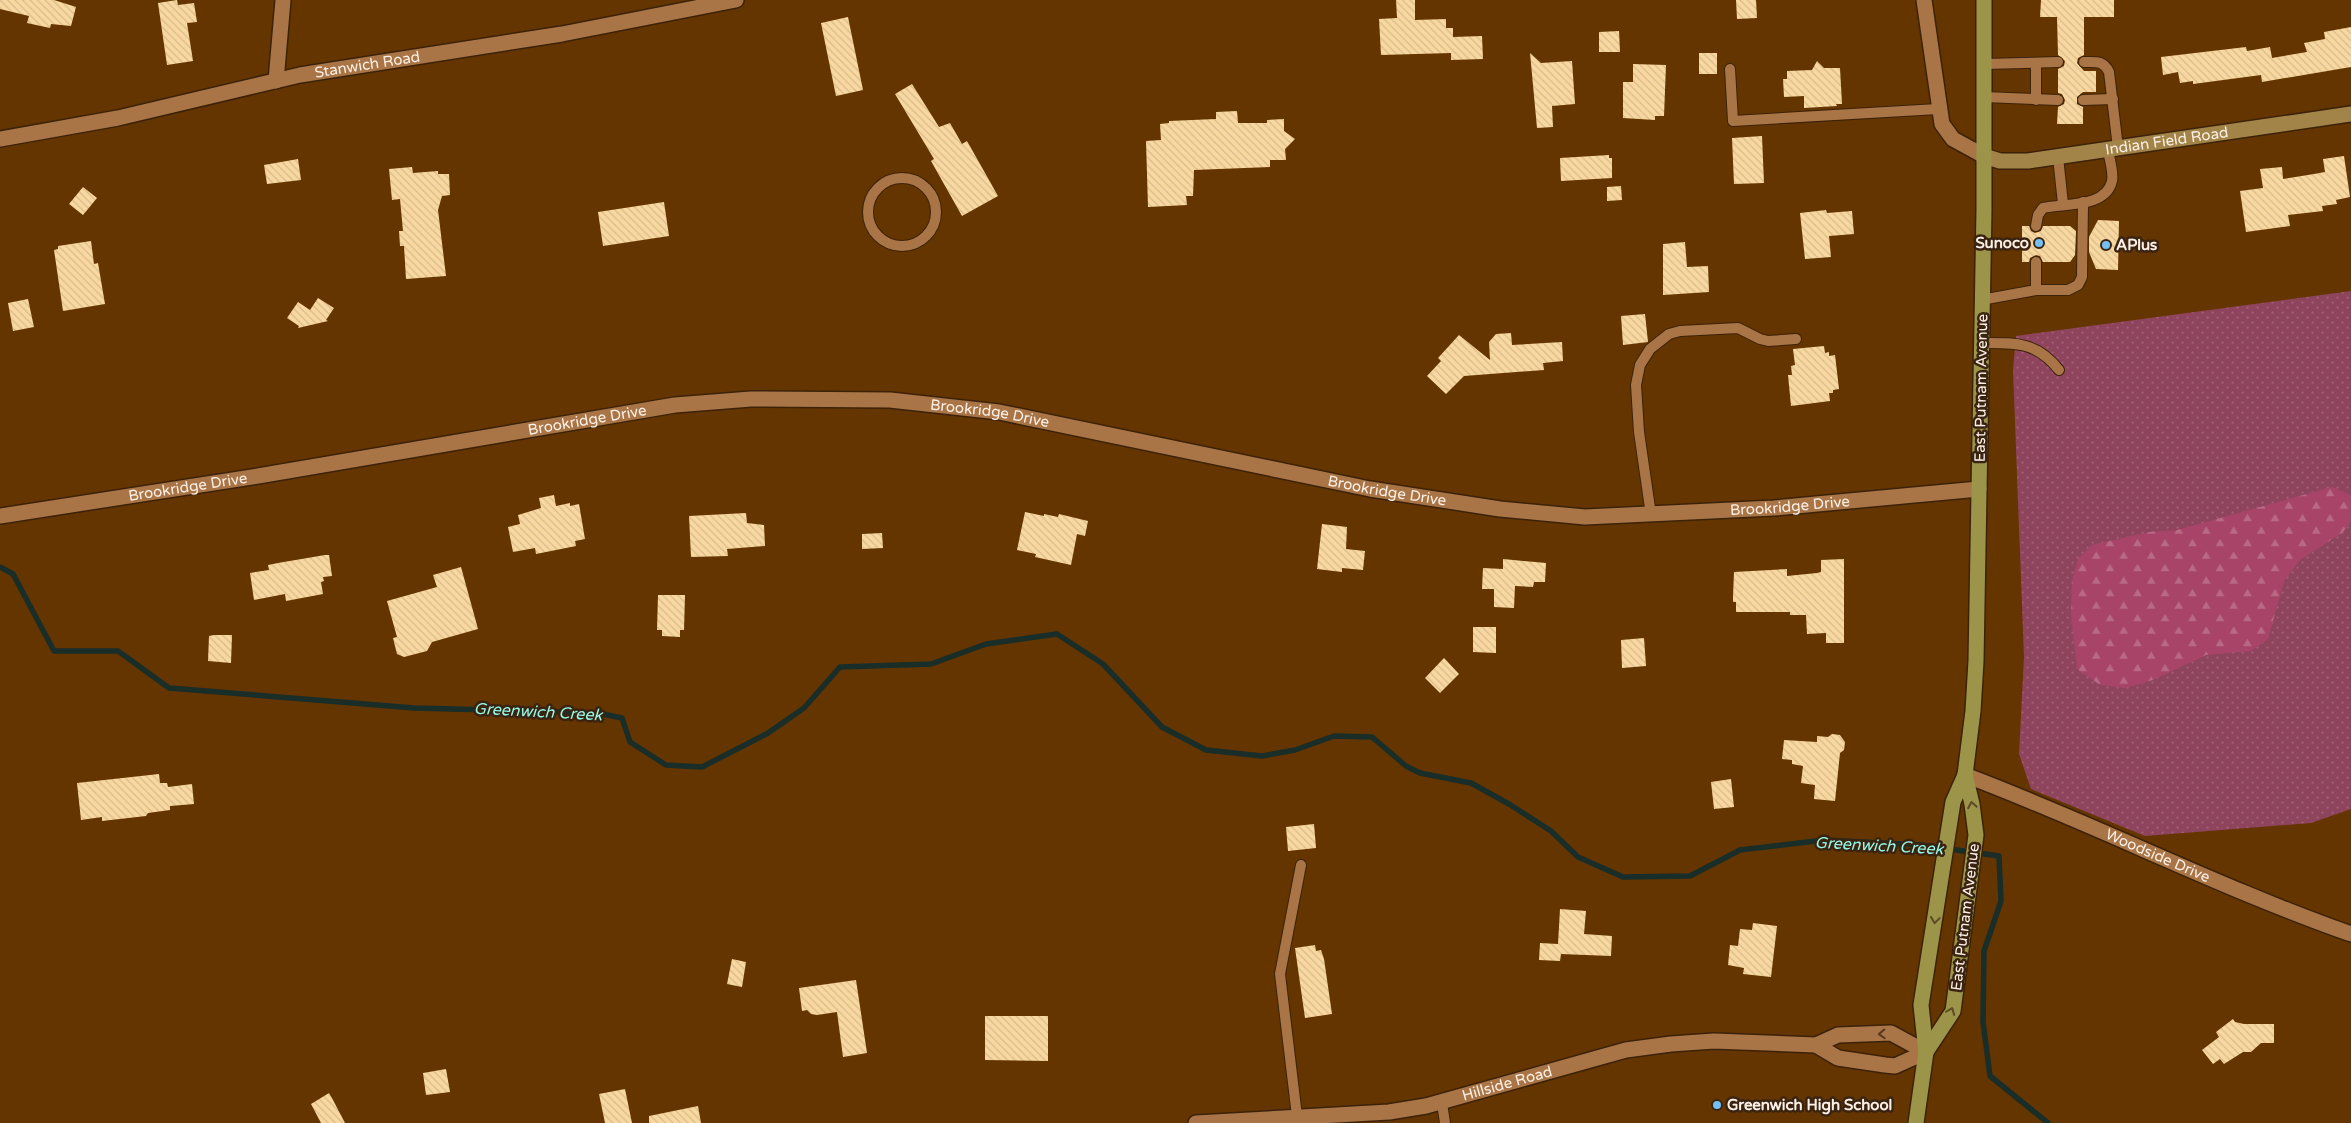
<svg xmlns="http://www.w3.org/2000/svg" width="2351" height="1123" font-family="'Varela Round',sans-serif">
	<defs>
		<pattern id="grass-dots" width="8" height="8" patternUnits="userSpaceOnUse" patternTransform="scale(1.25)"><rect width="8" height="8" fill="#8f445d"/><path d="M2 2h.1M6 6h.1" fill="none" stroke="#a05f74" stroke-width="1.8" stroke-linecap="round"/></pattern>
		<pattern id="forest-firs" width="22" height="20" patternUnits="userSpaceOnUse" patternTransform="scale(1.25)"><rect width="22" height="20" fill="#a74467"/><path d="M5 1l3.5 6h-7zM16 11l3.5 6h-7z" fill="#b86984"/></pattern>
		<pattern id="building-back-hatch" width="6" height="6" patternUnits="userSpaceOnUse" patternTransform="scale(1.25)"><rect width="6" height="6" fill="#f9d8a0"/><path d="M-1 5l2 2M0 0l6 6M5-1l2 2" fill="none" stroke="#d6bb8e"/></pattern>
	</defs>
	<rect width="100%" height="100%" fill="#653500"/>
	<path fill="url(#grass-dots)" d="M 2351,291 L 2351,809 L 2311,823 L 2145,836 L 2031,789 L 2019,754 L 2024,657 L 2013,370 L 2016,336 Z"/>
	<path fill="url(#forest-firs)" d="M 2332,487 L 2351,495 L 2351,522 L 2342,533 L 2300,560 L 2284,581 L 2268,639 L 2251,651 L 2206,655 L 2153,680 L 2125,688 L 2100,685 L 2077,669 L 2071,614 L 2072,581 L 2078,559 L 2092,545 L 2149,532 L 2177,530 Z"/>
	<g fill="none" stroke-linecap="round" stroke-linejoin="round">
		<path stroke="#192d29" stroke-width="5.5" d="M 0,567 L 13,574 L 54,651 L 118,651 L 169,688 L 414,708 L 598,713 L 622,718 L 630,742 L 666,765 L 702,767 L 768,733 L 804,708 L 840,667 L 931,664 L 986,644 L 1057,634 L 1103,664 L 1162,727 L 1206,750 L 1262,756 L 1295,750 L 1334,736 L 1372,737 L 1406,766 L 1420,773 L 1471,783 L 1509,804 L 1551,831 L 1578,857 L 1623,877 L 1690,876 L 1740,850 L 1824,840 L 1921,845 L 1999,856 L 2001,901 L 1984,951 L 1983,1022 L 1990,1076 L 2048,1123"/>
	</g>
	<g fill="url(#building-back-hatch)">
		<path d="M 0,0 L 54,0 L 76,7 L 71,26 L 51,24 L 50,28 L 27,23 L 29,16 L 0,9 Z"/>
		<path d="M 177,0 L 178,5 L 194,3 L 197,22 L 187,23 L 193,61 L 167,65 L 158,3 Z"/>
		<path d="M 1396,0 L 1415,0 L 1415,20 L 1446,19 L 1446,28 L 1453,28 L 1453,37 L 1482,36 L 1483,59 L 1451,60 L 1451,53 L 1381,55 L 1379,19 L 1397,18 Z"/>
		<path d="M 1736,0 L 1756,0 L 1757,18 L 1737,19 Z"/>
		<path d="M 2041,0 L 2114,0 L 2114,17 L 2084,17 L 2084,55 L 2078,58 L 2077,63 L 2084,71 L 2096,71 L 2096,92 L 2083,92 L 2077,97 L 2077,104 L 2083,107 L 2083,124 L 2057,124 L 2058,107 L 2064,104 L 2065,100 L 2062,94 L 2058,93 L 2058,69 L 2064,66 L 2065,61 L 2058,55 L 2057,17 L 2040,17 Z"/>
		<path d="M 848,17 L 863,90 L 836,96 L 821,23 Z"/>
		<path d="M 2351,27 L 2351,67 L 2262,82 L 2261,75 L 2193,84 L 2193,81 L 2180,83 L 2178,72 L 2163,75 L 2161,57 L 2246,47 L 2247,51 L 2270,47 L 2272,58 L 2307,52 L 2304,43 L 2325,39 L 2324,32 Z"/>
		<path d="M 1619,31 L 1620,52 L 1599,52 L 1599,32 Z"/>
		<path d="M 1530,53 L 1541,63 L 1572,61 L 1575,104 L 1552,106 L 1553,127 L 1537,128 Z"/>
		<rect x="1699" y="53" width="18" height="21"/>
		<path d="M 1817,61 L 1824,68 L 1840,68 L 1842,104 L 1836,104 L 1837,106 L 1804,108 L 1804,96 L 1784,97 L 1783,79 L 1787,79 L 1787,71 L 1812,70 Z"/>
		<path d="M 1633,64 L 1666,65 L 1664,116 L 1655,116 L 1655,120 L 1623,118 L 1623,82 L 1633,82 Z"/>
		<path d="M 912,84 L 939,127 L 950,123 L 962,144 L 967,141 L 998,196 L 962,216 L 931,161 L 934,159 L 895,94 Z"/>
		<path d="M 1237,111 L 1238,123 L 1267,123 L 1267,120 L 1284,119 L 1284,131 L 1295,139 L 1285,149 L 1286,160 L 1270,160 L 1270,167 L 1194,170 L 1193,196 L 1186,196 L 1187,205 L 1148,207 L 1146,141 L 1161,140 L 1160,124 L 1169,123 L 1169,121 L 1216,119 L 1216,112 Z"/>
		<path d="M 1762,136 L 1764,183 L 1734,184 L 1732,138 Z"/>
		<path d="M 1609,155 L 1609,158 L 1612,158 L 1612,178 L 1561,181 L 1560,158 Z"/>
		<path d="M 2344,156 L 2350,197 L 2336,200 L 2337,204 L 2322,206 L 2323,211 L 2288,215 L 2290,226 L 2246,232 L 2240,191 L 2263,188 L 2260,169 L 2282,167 L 2283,179 L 2314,174 L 2325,172 L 2323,159 Z"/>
		<path d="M 298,159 L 301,180 L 267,184 L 264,165 Z"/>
		<path d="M 412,167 L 413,173 L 438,171 L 438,174 L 449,174 L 450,195 L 442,196 L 438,210 L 446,276 L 406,279 L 404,246 L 400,246 L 399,231 L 403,231 L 400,199 L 392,200 L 389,169 Z"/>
		<path d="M 1621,186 L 1622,200 L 1607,201 L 1607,187 Z"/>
		<path d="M 83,187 L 97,198 L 83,215 L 69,204 Z"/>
		<path d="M 664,202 L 669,236 L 603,246 L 598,212 Z"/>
		<path d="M 1826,210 L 1827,213 L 1852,211 L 1854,234 L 1829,236 L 1831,257 L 1805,259 L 1800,213 Z"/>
		<path d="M 2098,220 L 2119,221 L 2118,270 L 2096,269 L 2089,252 L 2089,237 Z"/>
		<path d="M 2022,226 L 2029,226 L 2031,231 L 2035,233 L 2041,231 L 2043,226 L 2070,226 L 2076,231 L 2075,255 L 2070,262 L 2043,262 L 2040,256 L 2036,255 L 2030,258 L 2029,262 L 2022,262 Z"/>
		<path d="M 91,241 L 94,264 L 98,263 L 105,304 L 63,311 L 54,250 L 58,249 L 58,246 Z"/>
		<path d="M 1685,242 L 1687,267 L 1708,266 L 1709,292 L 1663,295 L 1663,244 Z"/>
		<path d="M 318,298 L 334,308 L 326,320 L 328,321 L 298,328 L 299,326 L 287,318 L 298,302 L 310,310 Z"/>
		<path d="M 28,299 L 34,327 L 13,331 L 8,303 Z"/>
		<path d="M 1645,314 L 1648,342 L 1623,345 L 1621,316 Z"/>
		<path d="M 1511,333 L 1512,345 L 1562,342 L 1563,361 L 1543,363 L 1544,370 L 1464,376 L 1446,394 L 1427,376 L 1441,361 L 1438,358 L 1459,335 L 1490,360 L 1489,342 L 1496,334 Z"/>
		<path d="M 1824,346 L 1825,353 L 1829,352 L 1829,356 L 1835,355 L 1839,389 L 1833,390 L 1833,393 L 1829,393 L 1830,401 L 1791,406 L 1788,375 L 1792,375 L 1791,366 L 1795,365 L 1793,349 Z"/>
		<path d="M 554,495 L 556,506 L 570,503 L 570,506 L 579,504 L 585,539 L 575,541 L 576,546 L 536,554 L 535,548 L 513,552 L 508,527 L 520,524 L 518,515 L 541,508 L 539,498 Z"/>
		<path d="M 1025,512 L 1044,516 L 1044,514 L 1058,517 L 1059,514 L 1088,521 L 1085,536 L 1077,534 L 1071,565 L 1035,557 L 1036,554 L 1017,550 Z"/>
		<path d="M 746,513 L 747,523 L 764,525 L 765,546 L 727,549 L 728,556 L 691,557 L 689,516 Z"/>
		<path d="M 1322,524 L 1347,527 L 1346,549 L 1365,551 L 1363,570 L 1342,568 L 1342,572 L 1317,569 Z"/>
		<path d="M 882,533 L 883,548 L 862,549 L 862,534 Z"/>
		<path d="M 325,555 L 329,555 L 332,576 L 323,577 L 324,581 L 321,582 L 323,594 L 286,601 L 285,594 L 254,600 L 250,573 L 269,570 L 268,565 L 278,563 Z"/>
		<path d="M 1503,559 L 1546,563 L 1545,582 L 1534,582 L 1533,587 L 1515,586 L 1514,608 L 1494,607 L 1494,589 L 1482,589 L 1483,568 L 1503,569 Z"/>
		<path d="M 1844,559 L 1844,643 L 1826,643 L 1826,633 L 1807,634 L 1806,615 L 1790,615 L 1790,612 L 1736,612 L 1736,602 L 1733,602 L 1733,597 L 1734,572 L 1787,569 L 1787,576 L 1817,573 L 1821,572 L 1821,560 Z"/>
		<path d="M 461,567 L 478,629 L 432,642 L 427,651 L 404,657 L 397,654 L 393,638 L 397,637 L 387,601 L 437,587 L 433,575 Z"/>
		<path d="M 658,595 L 685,595 L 684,630 L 680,630 L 680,637 L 662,636 L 662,630 L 657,630 Z"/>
		<path d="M 1473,627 L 1496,627 L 1496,653 L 1473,652 Z"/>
		<path d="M 214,635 L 232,635 L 231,663 L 208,661 L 209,636 Z"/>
		<path d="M 1644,638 L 1646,666 L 1622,668 L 1621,640 Z"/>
		<path d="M 1444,658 L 1459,674 L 1440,693 L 1425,678 Z"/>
		<path d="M 1832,734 L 1840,735 L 1845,742 L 1844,750 L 1840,753 L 1835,801 L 1814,799 L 1815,785 L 1801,783 L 1803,766 L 1792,764 L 1792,760 L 1782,759 L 1784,740 L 1817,742 L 1817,736 L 1828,737 Z"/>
		<path d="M 159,774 L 160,783 L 167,783 L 168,787 L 192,784 L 194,804 L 170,806 L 170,810 L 148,813 L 146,816 L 102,821 L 102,817 L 81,820 L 77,783 Z"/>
		<path d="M 1731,779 L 1734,807 L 1714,809 L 1711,782 Z"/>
		<path d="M 1314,824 L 1316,848 L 1288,851 L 1286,827 Z"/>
		<path d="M 1560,909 L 1586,911 L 1584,934 L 1612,936 L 1611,956 L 1561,954 L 1560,961 L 1539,960 L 1540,943 L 1558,944 Z"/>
		<path d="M 1753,923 L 1777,926 L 1771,977 L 1743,974 L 1744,968 L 1728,965 L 1730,945 L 1738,946 L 1740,929 L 1752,930 Z"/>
		<path d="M 1315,945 L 1316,951 L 1321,950 L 1324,959 L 1332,1014 L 1305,1018 L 1295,948 Z"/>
		<path d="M 732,959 L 746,962 L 742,987 L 727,984 Z"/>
		<path d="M 856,980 L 867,1053 L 843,1057 L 837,1012 L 817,1015 L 811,1014 L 807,1010 L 802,1011 L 799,988 Z"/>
		<path d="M 985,1016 L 1048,1016 L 1048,1061 L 985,1060 Z"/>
		<path d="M 2233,1019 L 2235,1022 L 2244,1024 L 2274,1024 L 2274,1043 L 2261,1043 L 2251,1052 L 2243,1052 L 2224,1064 L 2220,1059 L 2213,1064 L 2202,1050 L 2219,1037 L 2216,1032 Z"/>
		<path d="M 446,1069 L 450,1092 L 426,1095 L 423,1073 Z"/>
		<path d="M 625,1089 L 632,1123 L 605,1123 L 599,1094 Z"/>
		<path d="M 329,1093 L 333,1100 L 345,1123 L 321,1123 L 311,1104 Z"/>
		<path d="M 698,1106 L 701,1123 L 649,1123 L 649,1116 Z"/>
	</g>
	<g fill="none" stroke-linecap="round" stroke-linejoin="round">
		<g stroke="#3c2209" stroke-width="12">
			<g id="service">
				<path d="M 2084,62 C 2096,62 2103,60 2109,72 L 2118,148"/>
				<path d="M 1984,64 L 2058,62"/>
				<path d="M 1730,69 L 1733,121 L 1938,109"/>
				<path d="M 1984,97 L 2058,100"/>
				<path d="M 2036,100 L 2036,63"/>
				<path d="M 2083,100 L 2113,99"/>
				<path d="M 2058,157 L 2063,204"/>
				<circle cx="902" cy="212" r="34"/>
				<path d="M 2036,226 L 2038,215 L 2043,208 C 2065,203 2106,208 2112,181 C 2114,172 2109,159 2108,149"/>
				<path d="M 2036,262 L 2036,290"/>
				<path d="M 1981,300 L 2036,290 L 2068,290 L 2078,285 L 2082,277 L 2083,202"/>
				<path d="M 1981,343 C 2015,343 2036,341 2059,370"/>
				<path d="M 1651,515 L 1639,432 L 1636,385 L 1640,365 L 1650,349 L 1669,334 L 1680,331 L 1738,328 L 1760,339 L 1768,341 L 1796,339"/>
				<path d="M 1442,1103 L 1445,1123"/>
				<path d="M 1297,1116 L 1280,974 L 1301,865"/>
			</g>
		</g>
		<g stroke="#3c2209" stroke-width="18">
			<g id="minor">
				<path d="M 276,81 L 283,0"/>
				<path id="s1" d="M 0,516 L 258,476 L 675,405 L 751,399 L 890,400 L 999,412 L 1370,489 L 1500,509 L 1585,517 L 1774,508 L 1979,489"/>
				<path id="s2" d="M 1965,775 C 2095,824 2220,888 2351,934"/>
				<path d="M 1816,1045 L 1838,1058 L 1885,1065 L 1895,1066 L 1926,1052"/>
				<path id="s3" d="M 1196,1123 L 1389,1112 L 1426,1106 L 1626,1050 L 1671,1044 L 1714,1041 L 1816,1045 L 1838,1035 L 1891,1033 L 1926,1052"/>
			</g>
		</g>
		<g stroke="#3c2209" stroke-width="18">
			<g id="tertiary">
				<path d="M 1924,0 L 1942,124 L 1953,139 L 1984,156"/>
				<path id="s4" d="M 0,139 L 118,118 L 300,75 L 562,34 L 736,0"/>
			</g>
		</g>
		<g stroke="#3c2209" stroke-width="18">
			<g id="secondary">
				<path id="s5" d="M 1984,156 L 2000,161 L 2028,161 L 2351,114"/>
			</g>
		</g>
		<g stroke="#3c2209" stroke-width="18">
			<g id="primary">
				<path d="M 1926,1052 L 1953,1011 L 1976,835 L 1972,804 L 1965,775"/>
				<path d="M 1916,1123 L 1926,1052 L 1921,1005 L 1953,802 L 1965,775 L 1973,711 L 1976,661 L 1984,209 L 1984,0"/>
			</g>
		</g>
		<use href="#service" stroke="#a97547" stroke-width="10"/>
		<use href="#minor" stroke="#a97547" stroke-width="15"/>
		<use href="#tertiary" stroke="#a97547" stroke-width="15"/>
		<use href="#secondary" stroke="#a28448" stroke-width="15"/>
		<use href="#primary" stroke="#9b9449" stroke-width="15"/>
	</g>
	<defs><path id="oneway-chevron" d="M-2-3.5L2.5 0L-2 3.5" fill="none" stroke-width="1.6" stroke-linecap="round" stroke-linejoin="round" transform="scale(1.25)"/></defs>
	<g stroke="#5c4b25">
		<use href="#oneway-chevron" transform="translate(1972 805) rotate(-100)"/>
		<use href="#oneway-chevron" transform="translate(1935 920) rotate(98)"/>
		<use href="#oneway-chevron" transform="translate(1951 1011) rotate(-69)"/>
	</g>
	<use stroke="#56381e" href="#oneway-chevron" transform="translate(1882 1034) rotate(178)"/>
	<g fill="#74c0f6" stroke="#3a2411" stroke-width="2">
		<circle cx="2039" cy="243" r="5"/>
		<circle cx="2106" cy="245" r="5"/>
		<circle cx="1717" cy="1105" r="5"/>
	</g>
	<g text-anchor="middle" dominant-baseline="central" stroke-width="5" stroke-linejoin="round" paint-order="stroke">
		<g font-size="15" fill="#fdf1e7" stroke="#3a2411">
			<text stroke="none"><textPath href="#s4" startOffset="375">Stanwich Road</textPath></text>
			<text stroke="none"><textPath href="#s5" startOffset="185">Indian Field Road</textPath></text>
			<text transform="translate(1981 388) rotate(-89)">East Putnam Avenue</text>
			<text stroke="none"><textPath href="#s1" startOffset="1000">Brookridge Drive</textPath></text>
			<text stroke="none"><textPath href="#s1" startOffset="595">Brookridge Drive</textPath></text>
			<text stroke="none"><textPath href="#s1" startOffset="190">Brookridge Drive</textPath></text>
			<text stroke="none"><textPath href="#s1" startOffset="1405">Brookridge Drive</textPath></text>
			<text stroke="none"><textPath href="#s1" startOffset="1810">Brookridge Drive</textPath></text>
			<text stroke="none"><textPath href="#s2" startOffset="209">Woodside Drive</textPath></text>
			<text transform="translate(1965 917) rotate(-83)">East Putnam Avenue</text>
			<text stroke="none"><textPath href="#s3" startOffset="315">Hillside Road</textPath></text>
		</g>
		<g font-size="15" font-weight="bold" fill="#fdf1e7" stroke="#3a2411" text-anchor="start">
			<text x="2029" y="243" text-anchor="end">Sunoco</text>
			<text x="2116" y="245">APlus</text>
			<text x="1727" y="1105">Greenwich High School</text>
		</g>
		<g font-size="16" font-style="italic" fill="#95fae8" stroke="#3a2411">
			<text transform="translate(538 712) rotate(3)">Greenwich Creek</text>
			<text transform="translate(1879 846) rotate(3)">Greenwich Creek</text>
		</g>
	</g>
</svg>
